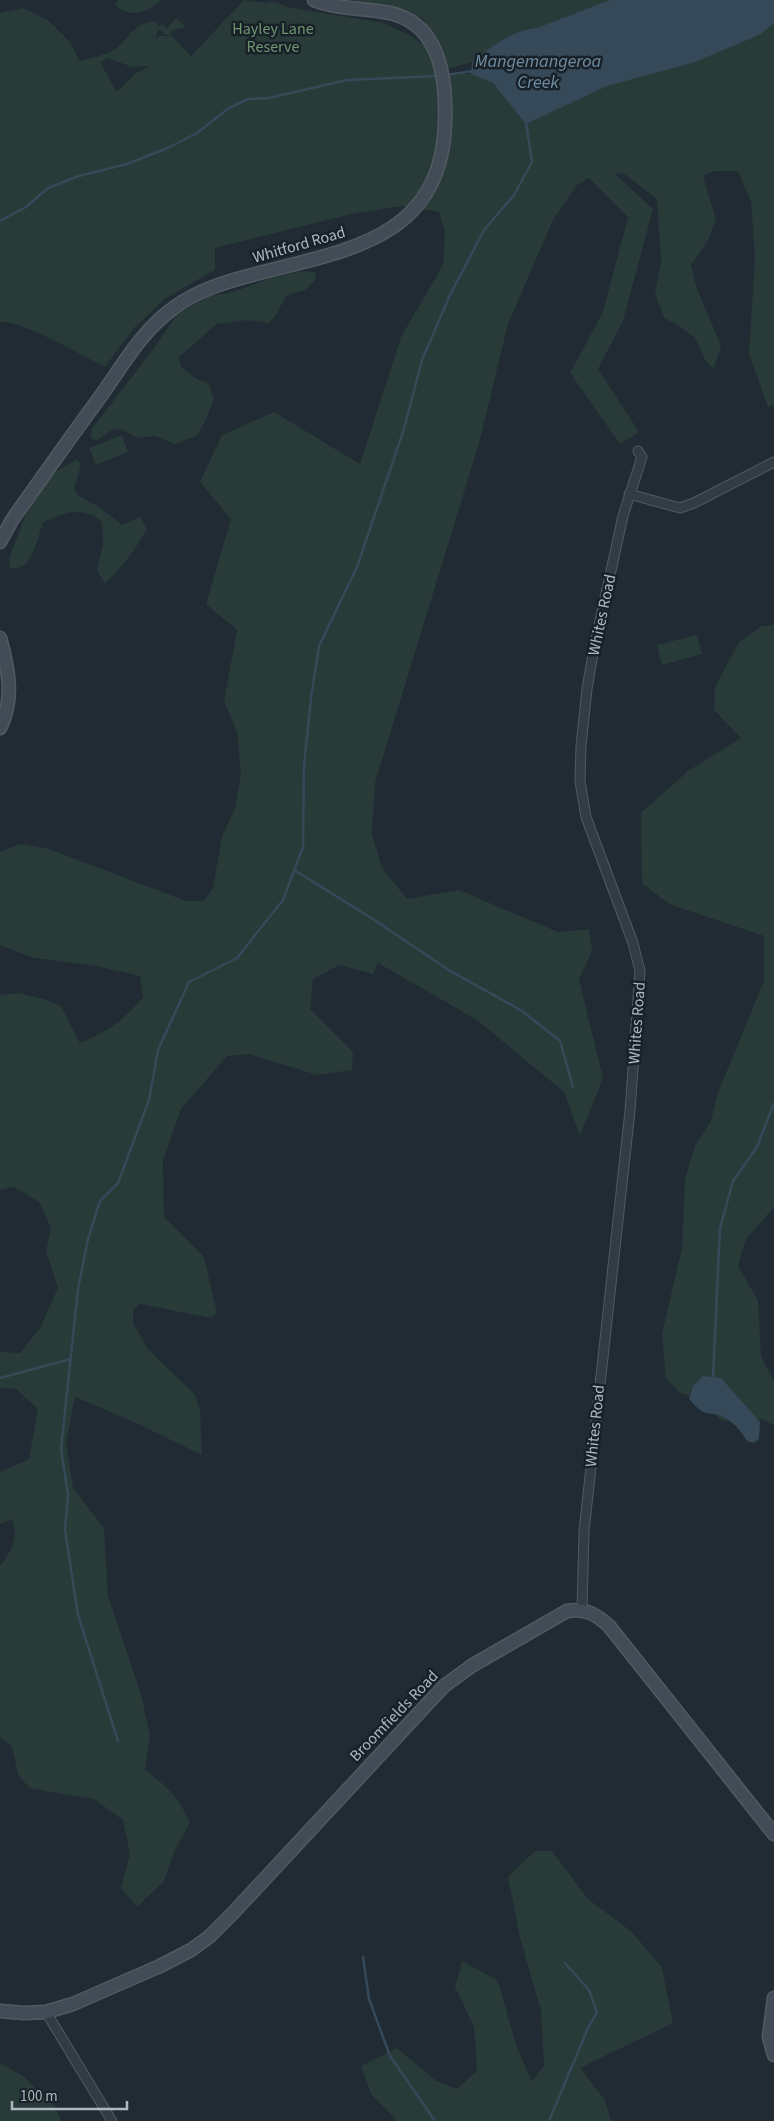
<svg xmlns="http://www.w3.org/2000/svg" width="774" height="2121" font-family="'Source Sans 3',sans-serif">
	<rect width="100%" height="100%" fill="#202b33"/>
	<g fill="#283b38" fill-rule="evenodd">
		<path d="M 119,0 L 161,0 C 146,12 136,19 117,7 L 115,3 Z"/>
		<path d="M 244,0 L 266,3 C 274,0 279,3 286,7 L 384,23 L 411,36 L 430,49 L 436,73 L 471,74 L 472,62 L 444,70 L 423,18 L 353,0 L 774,0 L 774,405 L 768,407 L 749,354 L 755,257 L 751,202 L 738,171 L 714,171 L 703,176 L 716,219 L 708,240 L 691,265 L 696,286 L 721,346 L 714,368 C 700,358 705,355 697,342 C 689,330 675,324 664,318 L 655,293 L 661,261 L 657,199 L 624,174 L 614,173 L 653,209 L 623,321 L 598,369 L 639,432 L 620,444 L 570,373 L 603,312 L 628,217 L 589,178 L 577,185 L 553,220 L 508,324 L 480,440 L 375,783 L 372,834 L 382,868 L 407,899 L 459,890 L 558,932 L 589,929 L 592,951 L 579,979 L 603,1078 L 580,1136 L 564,1092 L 477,1020 L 378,963 L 373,974 L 339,965 L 313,979 L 310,1009 L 353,1052 L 352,1070 L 317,1075 L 249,1054 L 227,1056 L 181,1109 L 163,1161 L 164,1217 L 204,1257 L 217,1313 L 211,1318 L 140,1304 L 133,1309 L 133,1323 L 148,1349 L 195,1395 L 200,1409 L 202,1455 L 132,1421 L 75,1397 L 66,1442 L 73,1488 L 104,1528 L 108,1596 L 141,1694 L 150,1736 L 145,1770 C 167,1786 178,1797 190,1822 L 175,1850 L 164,1881 L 137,1907 L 121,1888 L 130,1854 L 123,1820 L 94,1799 L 29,1788 L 18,1774 L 12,1747 L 0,1737 L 0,1566 C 11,1552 19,1537 12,1519 L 0,1524 L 0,1472 L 29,1459 L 38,1409 L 16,1389 L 0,1388 L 0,1352 L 20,1353 L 40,1328 L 58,1288 L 46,1251 L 51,1228 L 39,1202 L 14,1187 L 0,1190 L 0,995 L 19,993 L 47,1000 L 61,1006 L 80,1043 C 107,1032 124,1020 143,997 L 140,976 L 96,966 L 34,958 L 0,945 L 0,852 L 20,844 L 49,849 L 186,901 L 204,901 L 213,888 L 222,836 L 235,809 L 241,773 L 237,732 L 224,701 L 237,630 L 206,604 L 231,519 L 200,482 L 222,435 L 274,412 L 360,464 L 401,337 L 443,265 L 445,232 L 439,212 L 402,206 L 356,213 L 215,248 L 215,270 L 166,298 L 134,328 L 105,367 C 84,357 20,319 0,322 L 0,13 L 23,8 L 48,20 L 71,43 L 79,61 C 90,58 104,56 114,50 C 129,40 132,23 154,21 L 159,26 L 162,24 L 167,28 L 176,18 L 186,27 L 171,31 L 170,36 L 163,34 L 163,31 L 158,30 L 155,40 L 159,36 L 172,36 L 191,56 ZM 108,58 L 132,67 L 149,66 L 136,73 L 117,92 L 100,62 Z"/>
		<path d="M 304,271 L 315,272 L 316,279 L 305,290 L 286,296 L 275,316 L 269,323 L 248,320 L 217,324 L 179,357 L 181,367 L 198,380 L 208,383 L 214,398 L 206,420 L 196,436 L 175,444 L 155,436 L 138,438 L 122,429 L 112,430 L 97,440 L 91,439 L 91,430 L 151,352 L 177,315 L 208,296 L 233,292 L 271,278 Z"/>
		<path d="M 122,435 L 128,452 L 96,465 L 89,448 Z"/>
		<path d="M 77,459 L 81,465 L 74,488 L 78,495 L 99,507 L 122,525 L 140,517 L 147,529 C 137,548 120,569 105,584 L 97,570 L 103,544 L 102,522 C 82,505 65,513 43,522 C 38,537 32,573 10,568 L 9,559 L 29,505 L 51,475 Z"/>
		<path d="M 774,625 L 774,1207 L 746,1239 L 738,1266 L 758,1300 L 761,1357 L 774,1380 L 774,1426 L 763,1419 L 722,1421 L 696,1397 L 680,1393 L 666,1378 L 662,1334 L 682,1248 L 685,1179 L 695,1146 L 711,1121 L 717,1095 L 764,981 L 764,936 L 669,904 L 642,883 L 641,813 L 688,771 L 741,738 L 714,710 L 715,687 L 739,642 L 762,626 Z"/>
		<path d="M 697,635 L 702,654 L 662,665 L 657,645 Z"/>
		<path d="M 535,1851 L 552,1851 L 588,1899 L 632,1932 L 662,1968 L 673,2023 L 580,2068 L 605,2100 L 611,2121 L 397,2121 L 371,2094 L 361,2066 L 397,2048 L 435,2080 L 457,2089 L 477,2071 L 474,2027 L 455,1987 L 462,1961 L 498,1981 L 517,2048 L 532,2081 L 544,2066 L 541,2011 L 520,1938 L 508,1877 Z"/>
		<path d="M 0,2063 L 23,2076 L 55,2107 L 61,2121 L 0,2121 Z"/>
	</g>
	<g fill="#354959">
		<path d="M 610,0 L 774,0 L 774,23 L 761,34 L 695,62 L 607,86 L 526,124 L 493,83 L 471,74 L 472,62 C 490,47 513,30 537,28 Z"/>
		<path d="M 703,1376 L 721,1378 L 760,1422 L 759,1439 L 754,1443 L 747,1441 C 741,1432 735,1423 725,1418 C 710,1409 708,1421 691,1401 L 689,1399 L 693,1386 Z"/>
	</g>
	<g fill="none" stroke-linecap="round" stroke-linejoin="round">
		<g stroke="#354959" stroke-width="2.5">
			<path d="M 445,75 L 474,71"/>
			<path d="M 0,221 L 26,207 L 48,188 L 79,176 L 127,164 L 170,147 L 197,133 L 229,108 L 248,99 L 269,98 L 347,80 L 437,76"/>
			<path d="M 294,870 L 376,921 L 447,969 L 522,1011 L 560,1041 L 573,1087"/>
			<path d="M 713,1376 L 720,1228 L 733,1181 L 757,1147 L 774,1103"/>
			<path d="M 0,1378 L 71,1359"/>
			<path d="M 118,1741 L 78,1615 L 65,1530 L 68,1495 L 61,1449 L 78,1289 L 88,1239 L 100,1201 L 118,1183 L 149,1100 L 158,1050 L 189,982 L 237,958 L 283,900 L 303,847 L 304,766 L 311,698 L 319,646 L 357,567 L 404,429 L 422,360 L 450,295 L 484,230 L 514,195 L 532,162 L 526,122"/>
			<path d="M 363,1957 L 369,1999 L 390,2056 L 435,2121"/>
			<path d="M 549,2121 L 588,2028 L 597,2012 L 589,1990 L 565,1963"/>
		</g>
		<g stroke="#515a62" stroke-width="11">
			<g id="street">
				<path d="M 629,494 L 680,508 L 694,503 L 774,462"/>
				<path d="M 582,1610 L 584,1531 L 630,1111 L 640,971 L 633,943 L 586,817 L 580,781 L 581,746 L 587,689 L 594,648 L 623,516 L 642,457 L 638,451"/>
				<path d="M 46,2012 L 112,2121"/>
			</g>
		</g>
		<g stroke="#515a62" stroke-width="15">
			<g id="secondary">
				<path d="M 0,542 L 12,520 C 41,479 70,438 100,397 C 123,365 142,330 175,307 C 197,291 222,283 248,276 C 340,251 440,243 445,125 C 447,77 440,20 384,12 C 361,8 336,9 314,0"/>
				<path d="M 0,638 C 8,667 15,699 0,728"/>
				<path d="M 774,1998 L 769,2037 L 774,2055"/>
				<path d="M 0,2011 L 24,2013 L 46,2012 L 73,2004 L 160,1966 L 191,1950 L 209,1937 L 233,1913 L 444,1686 L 473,1665 L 567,1611 C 585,1608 596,1614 609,1626 L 774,1834"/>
			</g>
		</g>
		<use href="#street" stroke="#333c44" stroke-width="9"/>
		<use href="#secondary" stroke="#414c57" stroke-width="12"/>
	</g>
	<g text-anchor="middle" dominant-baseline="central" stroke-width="5" stroke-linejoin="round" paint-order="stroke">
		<g font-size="16" fill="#6f9571" stroke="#192128">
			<text x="273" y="29">Hayley Lane<tspan x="273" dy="18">Reserve</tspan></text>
		</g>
		<g font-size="16" fill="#adb8c1" stroke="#192128">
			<text transform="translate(299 245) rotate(-16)">Whitford Road</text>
			<text transform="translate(602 615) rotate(-78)">Whites Road</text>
			<text transform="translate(637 1023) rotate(-86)">Whites Road</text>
			<text transform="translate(595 1426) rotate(-84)">Whites Road</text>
			<text transform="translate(394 1716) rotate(-46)">Broomfields Road</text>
		</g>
		<g font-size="18" font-style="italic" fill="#708da3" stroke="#192128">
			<text x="538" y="61">Mangemangeroa<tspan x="538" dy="21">Creek</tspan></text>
		</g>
	</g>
	<path d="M12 2101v8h115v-8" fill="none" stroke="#adb8c1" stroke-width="2.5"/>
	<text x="20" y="2101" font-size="15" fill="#adb8c1" stroke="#192128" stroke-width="4" paint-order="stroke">100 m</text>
</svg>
